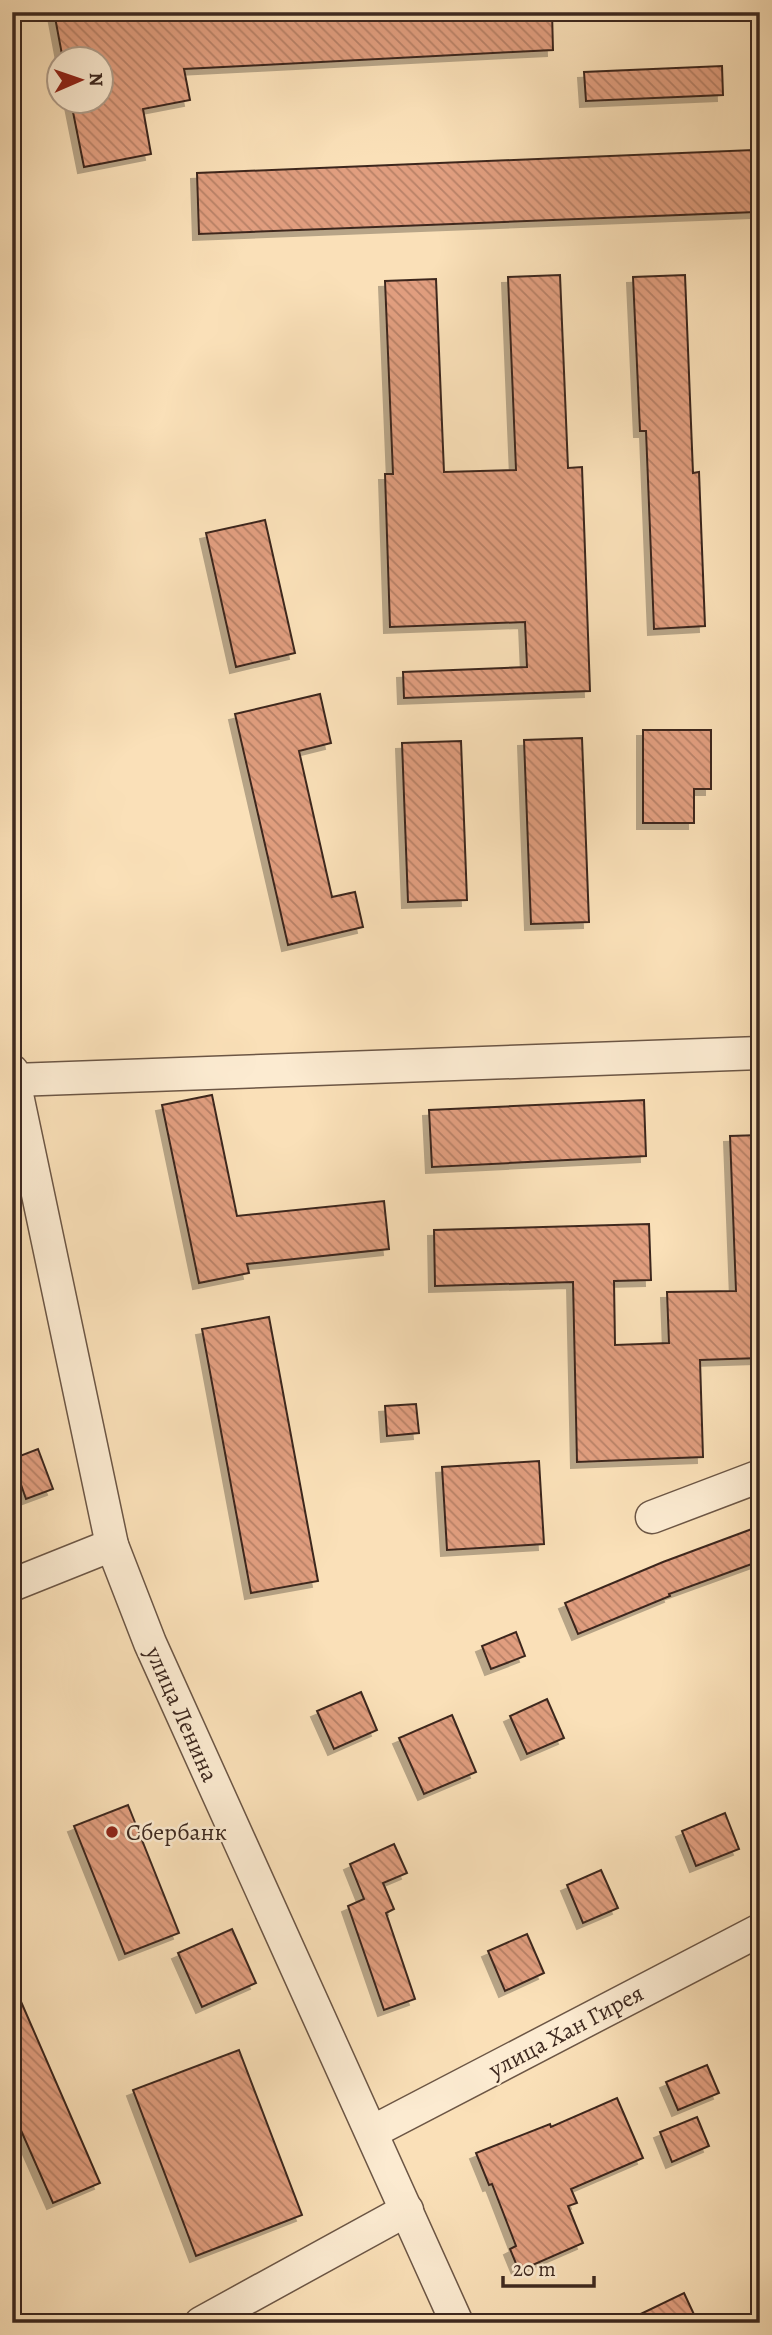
<svg xmlns="http://www.w3.org/2000/svg" width="772" height="2335" font-family="Alegreya,serif">
	<defs>
		<pattern id="building-back-hatch" width="6" height="6" patternUnits="userSpaceOnUse" patternTransform="scale(1.75)"><rect width="6" height="6" fill="#e19e7f"/><path d="M-1 5l2 2M0 0l6 6M5-1l2 2" fill="none" stroke="#b88167"/></pattern>
		<filter id="shadow"><feDropShadow dx="-6" dy="6" stdDeviation="0" flood-color="#0004"/></filter>
	</defs>
	<rect width="100%" height="100%" fill="#fae0b8"/>
	<filter id="stains"><feTurbulence type="fractalNoise" baseFrequency=".00286" numOctaves="4"/><feColorMatrix values="0 0 0 0 .2 0 0 0 0 .09 0 0 0 0 .02 0 0 0 .5 -.17"/></filter>
	<radialGradient id="worn" r=".72"><stop offset=".6" stop-color="#630" stop-opacity="0"/><stop offset="1" stop-color="#630" stop-opacity=".3"/></radialGradient>
	<g fill="url(#building-back-hatch)" stroke="#3d281f" stroke-width="2" filter="url(#shadow)">
		<path d="M 54,12 L 552,12 L 553,50 L 184,69 L 190,100 L 143,109 L 151,154 L 84,167 L 71,102 L 102,102 L 102,60 L 63,60 Z"/>
		<path d="M 722,66 L 723,95 L 586,101 L 584,72 Z"/>
		<path d="M 753,150 L 756,212 L 199,234 L 197,173 Z"/>
		<path d="M 560,275 L 568,468 L 582,467 L 590,691 L 404,698 L 403,672 L 527,667 L 525,622 L 390,627 L 385,474 L 393,474 L 385,281 L 436,279 L 444,472 L 516,470 L 508,277 Z"/>
		<path d="M 685,275 L 693,473 L 699,472 L 705,626 L 654,629 L 646,431 L 640,431 L 633,277 Z"/>
		<path d="M 265,520 L 295,653 L 236,667 L 206,533 Z"/>
		<path d="M 320,694 L 331,743 L 299,751 L 332,897 L 355,892 L 363,927 L 288,945 L 235,714 Z"/>
		<path d="M 643,730 L 711,730 L 711,789 L 694,789 L 694,823 L 643,823 Z"/>
		<path d="M 582,738 L 589,922 L 531,924 L 524,740 Z"/>
		<path d="M 461,741 L 467,900 L 408,902 L 402,743 Z"/>
		<path d="M 212,1095 L 237,1216 L 384,1201 L 389,1249 L 247,1264 L 249,1273 L 199,1283 L 162,1105 Z"/>
		<path d="M 644,1100 L 646,1156 L 432,1167 L 429,1110 Z"/>
		<path d="M 760,1135 L 760,1358 L 700,1360 L 703,1457 L 577,1462 L 573,1282 L 435,1286 L 434,1230 L 649,1224 L 651,1280 L 614,1281 L 615,1345 L 669,1343 L 667,1292 L 736,1291 L 730,1136 Z"/>
		<path d="M 269,1317 L 318,1581 L 251,1593 L 202,1329 Z"/>
		<path d="M 416,1404 L 419,1433 L 387,1436 L 385,1406 Z"/>
		<path d="M 38,1449 L 53,1489 L 26,1499 L 12,1459 Z"/>
		<path d="M 539,1461 L 544,1544 L 447,1550 L 442,1467 Z"/>
		<path d="M 760,1526 L 760,1561 L 669,1594 L 670,1596 L 578,1634 L 565,1603 L 663,1562 Z"/>
		<path d="M 516,1632 L 525,1656 L 491,1669 L 482,1646 Z"/>
		<path d="M 361,1692 L 377,1730 L 334,1749 L 317,1711 Z"/>
		<path d="M 547,1699 L 564,1738 L 527,1754 L 510,1716 Z"/>
		<path d="M 452,1715 L 476,1772 L 424,1794 L 399,1738 Z"/>
		<path d="M 128,1805 L 179,1933 L 125,1954 L 74,1826 Z"/>
		<path d="M 725,1813 L 739,1849 L 696,1866 L 682,1831 Z"/>
		<path d="M 394,1844 L 407,1873 L 383,1883 L 394,1909 L 386,1913 L 415,1999 L 384,2010 L 348,1906 L 364,1899 L 350,1864 Z"/>
		<path d="M 601,1870 L 618,1908 L 583,1923 L 567,1885 Z"/>
		<path d="M 232,1929 L 256,1983 L 202,2007 L 178,1953 Z"/>
		<path d="M 527,1934 L 544,1973 L 505,1991 L 488,1951 Z"/>
		<path d="M 12,1981 L 100,2183 L 53,2203 L 12,2110 Z"/>
		<path d="M 239,2050 L 302,2215 L 196,2256 L 133,2090 Z"/>
		<path d="M 707,2065 L 719,2093 L 678,2110 L 666,2082 Z"/>
		<path d="M 617,2098 L 643,2158 L 571,2189 L 577,2203 L 568,2206 L 583,2243 L 519,2271 L 510,2249 L 516,2246 L 492,2184 L 489,2185 L 476,2153 L 550,2124 L 551,2127 Z"/>
		<path d="M 697,2117 L 709,2146 L 672,2162 L 660,2132 Z"/>
		<path d="M 684,2293 L 698,2323 L 622,2323 Z"/>
	</g>
	<g fill="none" stroke-linecap="round" stroke-linejoin="round">
		<g stroke="#6c5645" stroke-width="35">
			<g id="minor">
				<path d="M 12,1071 L 112,1545 L 150,1643 L 457,2323"/>
				<path d="M 14,1080 L 760,1053"/>
				<path d="M 652,1517 L 760,1476"/>
				<path d="M 12,1585 L 112,1545"/>
				<path d="M 372,2132 L 760,1930"/>
				<path d="M 201,2323 L 407,2210"/>
			</g>
		</g>
		<use href="#minor" stroke="#fcebd1" stroke-width="32"/>
	</g>
	<circle fill="#8f2418" stroke="#fcebd1" stroke-width="2.5" cx="112" cy="1832" r="7"/>
	<g text-anchor="middle" dominant-baseline="central" stroke-width="5" stroke-linejoin="round" paint-order="stroke">
		<g font-size="24" fill="#3d281f" stroke="#fcebd1">
			<text transform="translate(182 1714) rotate(66)">улица Ленина</text>
			<text transform="translate(566 2031) rotate(-28)">улица Хан Гирея</text>
		</g>
		<g font-size="24" fill="#3d281f" stroke="#fcebd1" text-anchor="start">
			<text x="126" y="1832">Сбербанк</text>
		</g>
	</g>
	<rect width="772" height="2335" fill="none" stroke="#fae0b8" stroke-width="42"/>
	<rect x="14" y="14" width="744" height="2307" fill="none" stroke="#3d281f" stroke-width="3.5"/>
	<rect x="21" y="21" width="730" height="2293" fill="none" stroke="#3d281f" stroke-width="2"/>
	<g transform="translate(80 80) rotate(88)"><circle r="33" fill="#fcebd1" stroke="#b09d8a" stroke-width="2"/>
	<path d="M0-5L12 26L0 18L-12 26Z" fill="#8f2418"/>
	<text y="-10" font-size="19" font-weight="bold" text-anchor="middle" fill="#3d281f">N</text>
	</g>
	<path d="M503 2276v10h91v-10" fill="none" stroke="#3d281f" stroke-width="3.5"/>
	<text x="513" y="2276" font-size="21" fill="#3d281f" stroke="#fcebd1" stroke-width="5" paint-order="stroke">20 m</text>
	<rect width="100%" height="100%" filter="url(#stains)"/>
	<rect width="100%" height="100%" fill="url(#worn)"/>
</svg>
